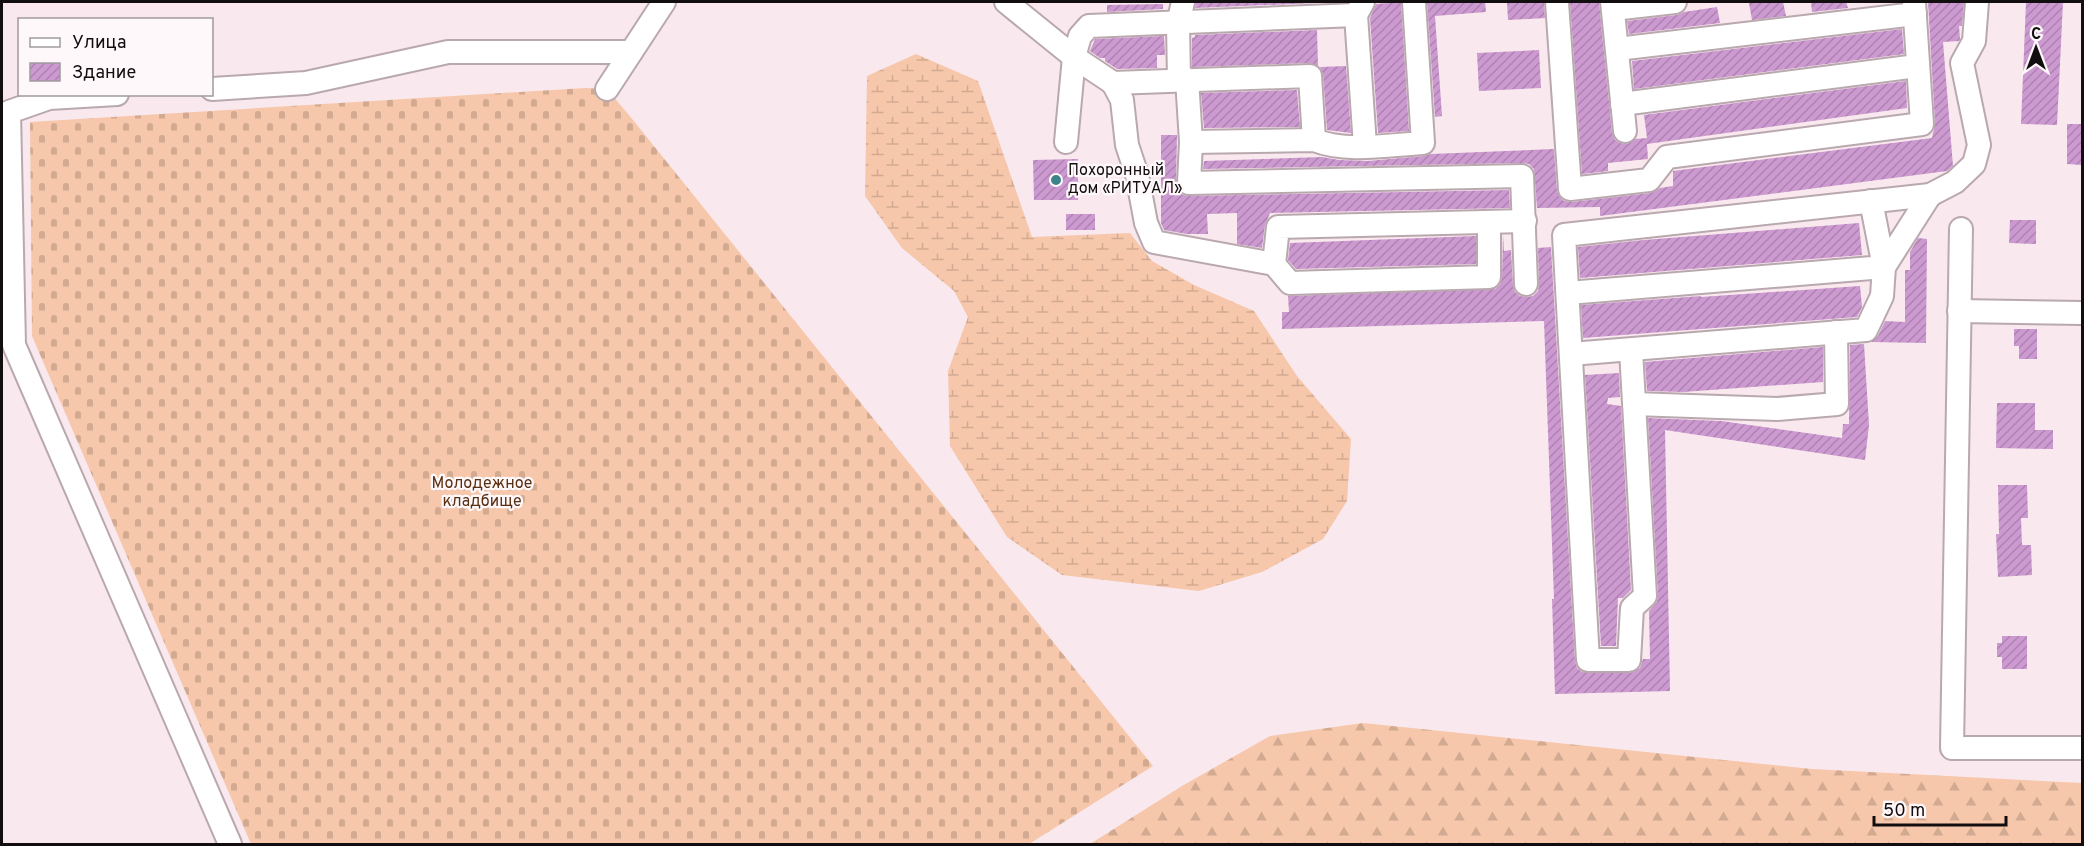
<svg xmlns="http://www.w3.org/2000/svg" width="2084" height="846" font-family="Overpass,sans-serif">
	<defs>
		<pattern id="forest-firs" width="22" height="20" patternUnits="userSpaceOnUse" patternTransform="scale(1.5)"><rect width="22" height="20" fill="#f6c7aa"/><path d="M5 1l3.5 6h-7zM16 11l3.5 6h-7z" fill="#d2aa91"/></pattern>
		<pattern id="wetland-marsh" width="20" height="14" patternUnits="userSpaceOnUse" patternTransform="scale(1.5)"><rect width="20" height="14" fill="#f6c7aa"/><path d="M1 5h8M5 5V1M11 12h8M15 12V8" fill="none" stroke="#d2aa91"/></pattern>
		<pattern id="cemetery-stones" width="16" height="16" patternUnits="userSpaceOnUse" patternTransform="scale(1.5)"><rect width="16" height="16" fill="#f6c7aa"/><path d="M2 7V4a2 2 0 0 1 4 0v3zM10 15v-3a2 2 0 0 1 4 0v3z" fill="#d2aa91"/></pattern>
		<pattern id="building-hatch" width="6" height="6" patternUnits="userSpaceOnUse" patternTransform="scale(1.5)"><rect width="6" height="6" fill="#cc99d0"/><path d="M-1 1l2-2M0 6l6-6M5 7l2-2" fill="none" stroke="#ae83b1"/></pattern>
	</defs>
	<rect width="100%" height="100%" fill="#f9e8ee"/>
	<path fill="url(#forest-firs)" d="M 1363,723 L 1812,769 L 2082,783 L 2082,844 L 1090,844 L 1182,786 L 1270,736 Z"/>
	<path fill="url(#wetland-marsh)" d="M 916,54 L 978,81 L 1032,237 L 1130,233 L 1152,261 L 1194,285 L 1254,311 L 1297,376 L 1351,439 L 1347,501 L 1323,539 L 1262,572 L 1199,591 L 1062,575 L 1007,537 L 950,446 L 948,371 L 968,317 L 954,291 L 902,248 L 865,196 L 867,76 Z"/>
	<path fill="url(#cemetery-stones)" d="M 585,88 L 607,89 L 633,120 L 1153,766 L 1029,844 L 251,844 L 32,336 L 30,122 Z"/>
	<g fill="url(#building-hatch)">
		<path d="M 1196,2 L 1316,2 L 1316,3 L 1195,8 Z"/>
		<path d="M 1401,2 L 1409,131 L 1378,133 L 1370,18 L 1376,4 Z"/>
		<path d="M 1427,2 L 1485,2 L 1486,12 L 1435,16 L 1442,116 L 1435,117 Z"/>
		<path d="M 1507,2 L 1544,2 L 1545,18 L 1508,20 Z"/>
		<path d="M 1570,2 L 1599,2 L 1612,132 L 1615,140 L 1620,143 L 1627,144 L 1635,139 L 1647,138 L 1644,115 L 1906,81 L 1907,108 L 1647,144 L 1648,159 L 1608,163 L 1608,171 L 1582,174 Z"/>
		<path d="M 1758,2 L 1783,2 L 1786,16 L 1752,20 L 1749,3 Z"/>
		<path d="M 1811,2 L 1846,2 L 1848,8 L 1812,12 Z"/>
		<path d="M 1928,2 L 1964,2 L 1962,26 L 1959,26 L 1960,39 L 1959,41 L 1943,42 L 1953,166 L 1947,171 L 1600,216 L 1600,207 L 1537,208 L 1534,169 L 1529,164 L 1522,163 L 1203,169 L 1204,161 L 1322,157 L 1339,160 L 1368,161 L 1424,156 L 1431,154 L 1554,149 L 1557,191 L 1559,196 L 1564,201 L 1572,202 L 1651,193 L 1660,188 L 1673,186 L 1673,171 L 1932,138 L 1935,123 Z"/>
		<path d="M 2026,2 L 2063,2 L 2057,125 L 2021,124 Z"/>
		<path d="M 1163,4 L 1163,9 L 1107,12 L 1107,5 Z"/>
		<path d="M 1717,7 L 1720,23 L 1629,34 L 1627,21 L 1677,15 L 1684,12 Z"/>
		<path d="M 1902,29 L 1904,54 L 1634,89 L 1632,61 Z"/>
		<path d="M 1317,30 L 1318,66 L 1310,63 L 1192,67 L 1192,38 L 1195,37 L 1195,35 Z"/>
		<path d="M 1164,36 L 1165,55 L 1157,55 L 1157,68 L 1117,69 L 1105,61 L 1105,58 L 1100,58 L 1090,51 L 1095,39 Z"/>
		<path d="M 1539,50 L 1541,88 L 1479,91 L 1477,53 Z"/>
		<path d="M 1346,66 L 1351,133 L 1327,130 L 1323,75 L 1320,67 Z"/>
		<path d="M 1297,90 L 1300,127 L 1204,128 L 1201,93 Z"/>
		<path d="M 2067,124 L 2082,124 L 2082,165 L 2067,164 Z"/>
		<path d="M 1161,135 L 1177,135 L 1176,183 L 1178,190 L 1183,195 L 1189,196 L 1509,190 L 1510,208 L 1270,213 L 1265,225 L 1262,248 L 1237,244 L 1237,213 L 1207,214 L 1208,234 L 1187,234 L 1164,230 L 1161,223 Z"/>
		<path d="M 1078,159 L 1078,200 L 1034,200 L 1033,160 Z"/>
		<rect x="1066" y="214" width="29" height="16"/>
		<path d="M 2010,220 L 2036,220 L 2036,244 L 2009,243 Z"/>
		<path d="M 1859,223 L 1862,255 L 1580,278 L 1578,247 L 1644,240 Z"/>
		<path d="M 1503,235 L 1504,251 L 1511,250 L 1513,285 L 1515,292 L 1520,296 L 1526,297 L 1533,296 L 1538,291 L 1539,284 L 1538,248 L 1551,247 L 1575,661 L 1577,668 L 1582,672 L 1630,673 L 1640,668 L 1643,659 L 1650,659 L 1649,611 L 1657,602 L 1658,595 L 1648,418 L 1721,421 L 1842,438 L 1843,424 L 1849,424 L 1850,345 L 1864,344 L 1869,425 L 1865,460 L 1665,430 L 1670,691 L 1555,694 L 1552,599 L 1554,599 L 1544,321 L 1282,329 L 1282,312 L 1289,312 L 1288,296 L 1495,289 L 1500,284 L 1502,278 Z"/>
		<path d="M 1476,236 L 1476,264 L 1296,269 L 1288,260 L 1290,243 Z"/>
		<path d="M 1918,238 L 1927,239 L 1926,343 L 1871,342 L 1878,336 L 1885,321 L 1905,322 L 1905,270 L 1910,270 L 1910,252 Z"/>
		<path d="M 1860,286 L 1862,307 L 1857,317 L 1583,338 L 1581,305 L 1701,296 L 1701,297 Z"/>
		<path d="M 2014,329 L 2037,329 L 2037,359 L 2019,359 L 2019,346 L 2014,346 Z"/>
		<path d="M 1823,347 L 1823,382 L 1683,392 L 1647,391 L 1645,362 Z"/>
		<path d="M 1619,373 L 1620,397 L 1608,398 L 1607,404 L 1621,406 L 1631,590 L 1623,598 L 1618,598 L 1616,646 L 1601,646 L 1585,375 Z"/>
		<path d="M 1997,403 L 2035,403 L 2035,430 L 2053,430 L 2053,449 L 1996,448 Z"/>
		<path d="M 1998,485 L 2027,485 L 2028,518 L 2021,518 L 2022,545 L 2031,545 L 2032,575 L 1998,577 L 1996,534 L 1999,534 Z"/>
		<path d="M 2002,636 L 2027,636 L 2027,669 L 2002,669 L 2002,657 L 1997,657 L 1997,643 L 2002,643 Z"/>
	</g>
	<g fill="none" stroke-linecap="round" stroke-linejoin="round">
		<g stroke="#b9a9af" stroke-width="26">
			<g id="minor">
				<path d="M 1006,2 L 1074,57 L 1113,83 L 1310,76 L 1314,140"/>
				<path d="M 1363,2 L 1356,15 L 1365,146"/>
				<path d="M 1557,2 L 1570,189 L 1649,180 L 1667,157 L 1922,124 L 1914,2"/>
				<path d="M 1612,2 L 1625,131"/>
				<path d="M 1613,9 L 1675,2"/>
				<path d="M 1617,49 L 1915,14"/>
				<path d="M 1187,79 L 1191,142 L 1189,183 L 1522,176 L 1526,284"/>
				<path d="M 1179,80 L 1178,24 L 1183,2"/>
				<path d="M 1113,83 L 1122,100 L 1127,145 L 1137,175 L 1146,223 L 1154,242 L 1274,264 L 1290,283 L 1489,277 L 1489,222"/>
				<path d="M 212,89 L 306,83 L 448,52 L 631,52"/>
				<path d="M 607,89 L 664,2"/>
				<path d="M 117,94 L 49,98 L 9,112 L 14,345 L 230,844"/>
				<path d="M 1622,104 L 1917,66"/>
				<path d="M 1066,142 L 1074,57 L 1080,36 L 1089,26 L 1356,15"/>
				<path d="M 1191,142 L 1314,140 C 1347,153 1388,145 1423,143 L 1414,2"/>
				<path d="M 1961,229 L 1952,748 L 2082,748"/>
				<path d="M 1274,264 L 1278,227 L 1525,221"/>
				<path d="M 1568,293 L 1884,267 L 1871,201"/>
				<path d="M 1959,311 L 2082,313"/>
				<path d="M 1631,350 L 1645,596 L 1632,608 L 1629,660 L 1588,660 L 1564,235 L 1930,195 L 1955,182 L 1974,164 L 1979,145 L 1962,63 L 1974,41 L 1977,2"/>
				<path d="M 1571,354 L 1866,330 L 1882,296 L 1884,267 L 1930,195"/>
				<path d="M 1634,404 L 1777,409 L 1837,404 L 1836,332"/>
			</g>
		</g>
		<use href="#minor" stroke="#fff" stroke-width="22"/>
	</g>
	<circle fill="#3c838c" stroke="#fff8fb" stroke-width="2" cx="1056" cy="180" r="6"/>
	<g text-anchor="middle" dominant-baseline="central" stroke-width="4.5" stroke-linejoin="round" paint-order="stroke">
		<g font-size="16" fill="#120d0f" stroke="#fff8fb" text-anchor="start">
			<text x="1068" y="171">Похоронный<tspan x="1068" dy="18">дом «РИТУАЛ»</tspan></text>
		</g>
		<g font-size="16" fill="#5a3012" stroke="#fff8fb">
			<text x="482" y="484">Молодежное<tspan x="482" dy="18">кладбище</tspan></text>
		</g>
	</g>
	<rect width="2084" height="846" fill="none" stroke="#120d0f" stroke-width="6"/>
	<rect x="18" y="18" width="195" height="78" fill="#fff8fb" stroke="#a09a9d" stroke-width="1.5"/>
	<rect x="30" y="38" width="30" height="9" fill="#ffffff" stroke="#a09a9d" stroke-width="1.5"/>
	<text x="72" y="48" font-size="18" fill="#120d0f">Улица</text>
	<rect x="30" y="63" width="30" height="18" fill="url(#building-hatch)" stroke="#a09a9d" stroke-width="1.5"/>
	<text x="72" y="78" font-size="18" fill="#120d0f">Здание</text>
	<g transform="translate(2036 48)" stroke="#fff8fb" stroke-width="4.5" paint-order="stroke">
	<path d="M0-4.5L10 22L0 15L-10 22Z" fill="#120d0f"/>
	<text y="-9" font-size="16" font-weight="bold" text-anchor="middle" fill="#120d0f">С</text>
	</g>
	<path d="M1874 816v9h132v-9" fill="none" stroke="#120d0f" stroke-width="3"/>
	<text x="1883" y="816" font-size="18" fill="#120d0f" stroke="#fff8fb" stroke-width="4.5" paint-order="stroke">50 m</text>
</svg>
